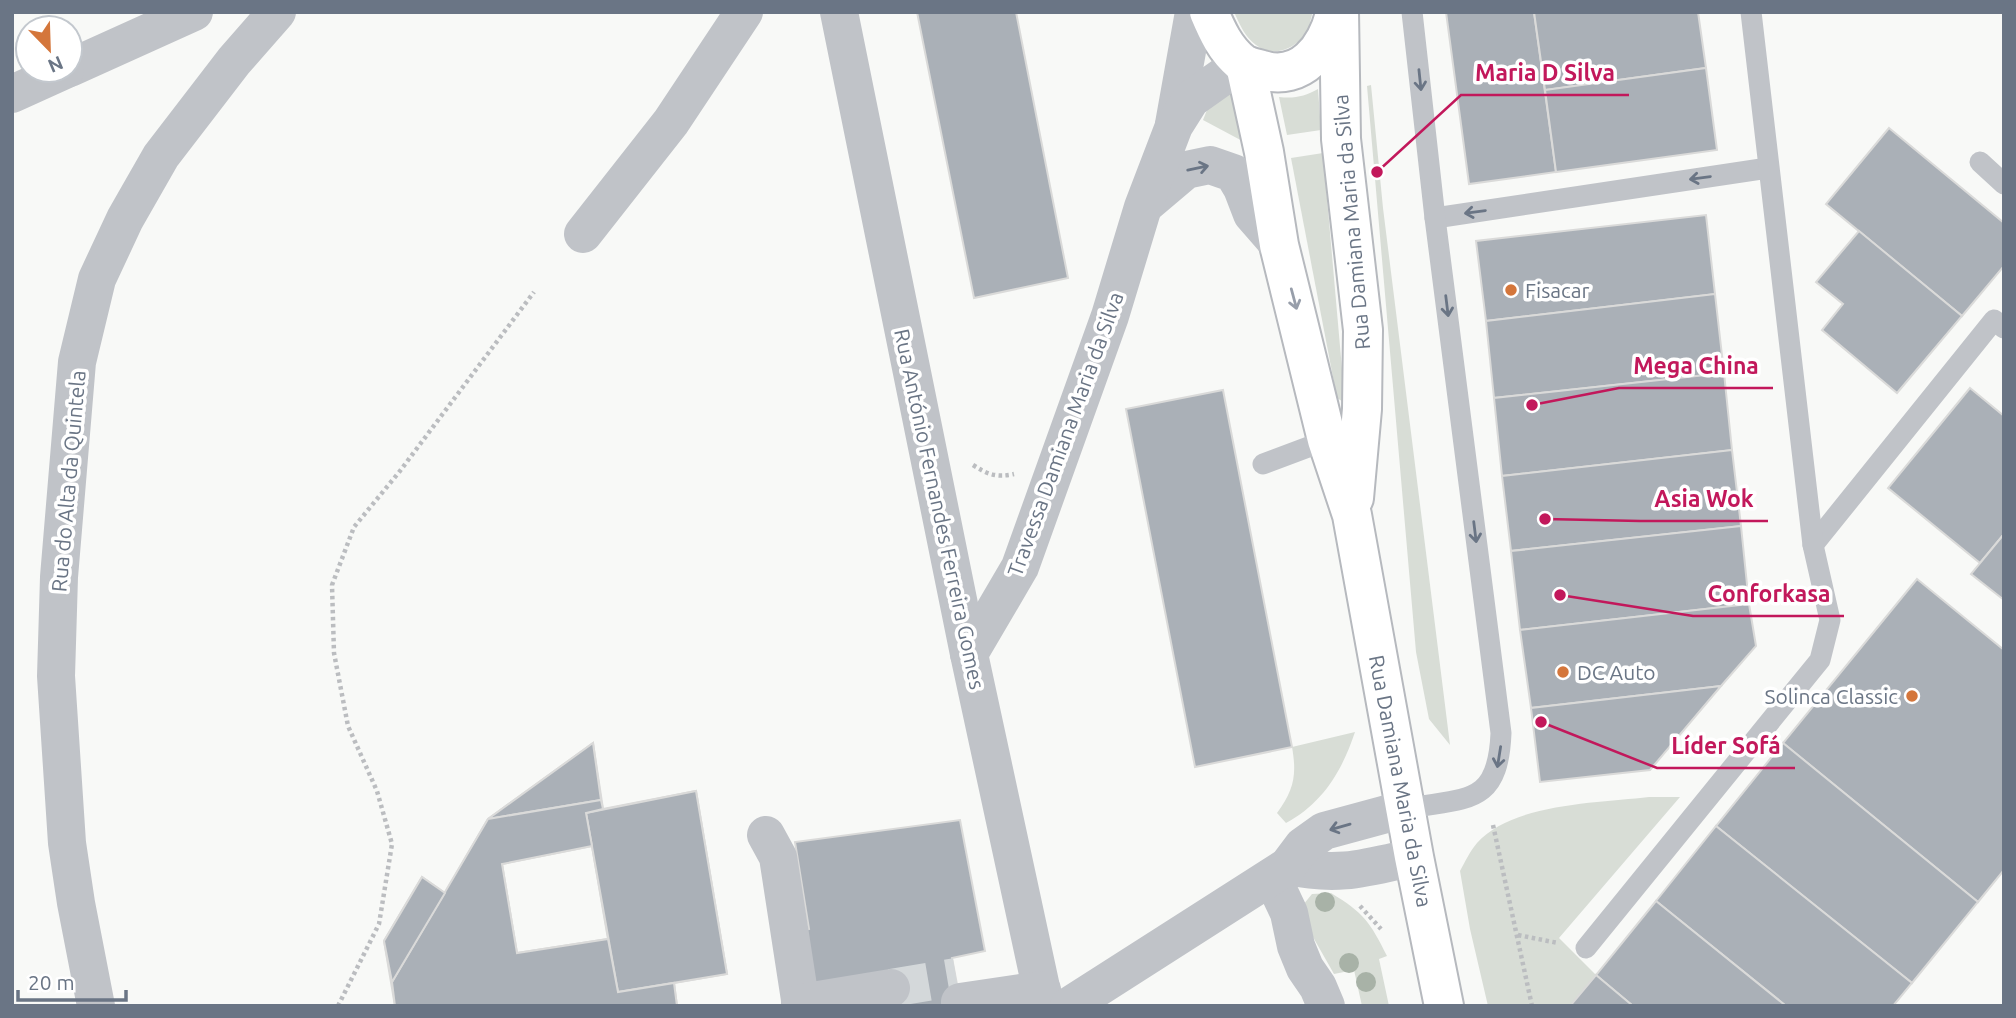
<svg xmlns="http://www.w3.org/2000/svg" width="2016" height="1018" font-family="Ubuntu,sans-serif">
	<rect width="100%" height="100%" fill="#f8f9f7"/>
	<g fill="#d8ddd6">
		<path d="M 1234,12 L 1313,12 C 1311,17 1310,24 1308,29 C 1299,48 1273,59 1256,45 C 1245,37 1240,25 1234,12 Z"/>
		<path d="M 1371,85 L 1383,208 L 1450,745 L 1429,719 L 1416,652 L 1367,86 Z"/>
		<path d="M 1230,89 L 1248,144 L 1203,120 L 1209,105 Z"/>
		<path d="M 1318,89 L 1321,130 L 1287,135 L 1279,97 C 1295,99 1305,96 1318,89 Z"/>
		<path d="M 1323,153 L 1345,403 L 1337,398 L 1291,158 Z"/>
		<path d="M 1355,732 C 1342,771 1323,803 1286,823 L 1277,813 C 1294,790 1297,775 1292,747 Z"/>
		<path d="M 1649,797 L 1680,797 L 1559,938 L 1596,975 L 1570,1006 L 1488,1006 L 1470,929 L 1460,871 C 1465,862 1470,851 1477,843 C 1512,803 1599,803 1649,797 Z"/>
		<path d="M 1331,893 C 1364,913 1370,922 1387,956 L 1379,959 L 1389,1006 L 1362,1006 L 1354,970 L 1334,974 L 1309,930 L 1303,905 L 1312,894 Z"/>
	</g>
	<g fill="#aab0b7" stroke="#dadad9" stroke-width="2" fill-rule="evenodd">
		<path d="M 917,12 L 1016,12 L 1068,278 L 974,298 Z"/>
		<path d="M 1446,12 L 1534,12 L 1556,172 L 1469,184 Z"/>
		<path d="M 1534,12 L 1698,12 L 1706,68 L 1545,90 Z"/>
		<path d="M 1706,68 L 1717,150 L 1556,172 L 1545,90 Z"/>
		<path d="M 1889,128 L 2004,223 L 2004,266 L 1962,316 L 1826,204 Z"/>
		<path d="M 1706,215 L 1715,294 L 1486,321 L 1476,241 Z"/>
		<path d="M 1859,231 L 1962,316 L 1897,393 L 1822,330 L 1843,304 L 1816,282 Z"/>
		<path d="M 1715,294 L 1724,373 L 1494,398 L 1486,321 Z"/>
		<path d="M 1724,373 L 1732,450 L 1502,476 L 1494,398 Z"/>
		<path d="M 1970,388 L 2004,416 L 2004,534 L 1980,563 L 1888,488 Z"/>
		<path d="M 1223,390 L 1292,747 L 1195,767 L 1126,409 Z"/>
		<path d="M 1732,450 L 1741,526 L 1511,551 L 1502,476 Z"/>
		<path d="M 1741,526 L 1749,604 L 1520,630 L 1511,551 Z"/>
		<path d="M 2004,534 L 2004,600 L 1971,574 Z"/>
		<path d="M 1917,579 L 2004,650 L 2004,870 L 1978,902 L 1783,743 Z"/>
		<path d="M 1749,604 L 1756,646 L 1721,686 L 1531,708 L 1520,630 Z"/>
		<path d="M 1721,686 L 1650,770 L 1540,782 L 1531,708 Z"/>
		<path d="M 593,743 L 603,809 L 696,791 L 727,974 L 674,983 L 677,1006 L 395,1006 L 384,941 L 422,877 L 445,893 L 488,819 ZM 592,846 L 608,939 L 517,953 L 502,864 Z"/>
		<path d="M 593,743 L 601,800 L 488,819 Z"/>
		<path d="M 1783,743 L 1978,902 L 1912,983 L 1716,826 Z"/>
		<path d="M 696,791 L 727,974 L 618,992 L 586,813 Z"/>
		<path d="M 601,800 L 603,809 L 586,813 L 592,846 L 502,864 L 517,953 L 608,939 L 618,992 L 674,983 L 677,1006 L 395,1006 L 392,982 L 488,819 Z"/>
		<path d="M 960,820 L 985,951 L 952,958 L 961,1006 L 895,1006 L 808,987 L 796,932 L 809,929 L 795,842 Z"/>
		<path d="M 1716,826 L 1912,983 L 1893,1006 L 1786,1006 L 1656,901 Z"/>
		<path d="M 422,877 L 445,893 L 392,982 L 384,941 Z"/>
		<path d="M 1656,901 L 1786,1006 L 1633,1006 L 1596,975 Z"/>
		<path d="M 1596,975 L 1633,1006 L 1570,1006 Z"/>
	</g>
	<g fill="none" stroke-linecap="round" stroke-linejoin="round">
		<path stroke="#d4d8da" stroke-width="38" stroke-dasharray="38 19" stroke-linecap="butt" d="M 891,988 L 956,977"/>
		<g stroke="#b6b9be" stroke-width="42">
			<g id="primary">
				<path d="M 1209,12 C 1217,31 1225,49 1242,63 C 1248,67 1256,68 1262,70 C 1302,82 1326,48 1335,14"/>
				<path d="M 1339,12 L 1341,139 L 1363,330 L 1362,409 L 1354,498"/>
				<path d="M 1245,65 L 1264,152 L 1279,245 L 1327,440 L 1352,515 L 1414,857 L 1444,1006"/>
			</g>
		</g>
		<g stroke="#bbbdc0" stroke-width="4.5" stroke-dasharray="3.5 3.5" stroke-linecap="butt">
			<path d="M 973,465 C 987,474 996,478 1014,474"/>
			<path d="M 1493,825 L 1532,1006"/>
			<path d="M 1360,906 L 1381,929"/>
			<path d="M 1518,935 L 1558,943"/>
			<path d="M 338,1006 L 379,924 L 392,844 L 377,791 L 348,726 L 334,653 L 332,585 L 354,527 L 400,471 L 534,292"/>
		</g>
		<g stroke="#c0c3c8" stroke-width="21">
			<path d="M 1980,162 L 2004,184"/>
			<path d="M 1435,218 L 1768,168"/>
			<path d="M 1263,464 L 1327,440 L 1334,434"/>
			<path d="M 1813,545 L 1994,320 L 2004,328"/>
			<path d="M 1405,809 C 1466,797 1498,807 1501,733 L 1435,218 L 1412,12"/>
			<path d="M 1586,948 L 1820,660 L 1830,620 L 1813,545 L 1751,12"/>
		</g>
		<g stroke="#c0c3c8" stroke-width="38">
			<path d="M 839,12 L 969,654 L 1045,1006"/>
			<path d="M 70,68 L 194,12"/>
			<path d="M 12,94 L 65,70"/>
			<path d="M 1174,124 L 1194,12"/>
			<path d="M 1147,203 L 1186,170 L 1210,165 L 1233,173 L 1242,188 L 1252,214 L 1279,245"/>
			<path d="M 583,234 L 671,122 L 744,12"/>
			<path d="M 969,654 L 1020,567 L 1110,316 L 1143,207 L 1174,126 L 1191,99 L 1232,70 L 1240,60"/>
			<path d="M 766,835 L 778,857 L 801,1006"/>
			<path d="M 1288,866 C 1339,877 1365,868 1414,857"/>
			<path d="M 1272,877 L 1289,913 L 1296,946 L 1305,968 L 1318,987 L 1326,1006"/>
			<path d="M 960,1002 L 1042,990"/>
			<path d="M 800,1003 L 891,988"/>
			<path d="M 96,1006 L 76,903 L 67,843 L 56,676 L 59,577 L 77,362 L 97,279 L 125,219 L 161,156 L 234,61 L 277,12"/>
			<path d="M 1069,1006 L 1288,866 L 1303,846 L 1324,831 L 1405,809"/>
		</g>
		<use href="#primary" stroke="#fff" stroke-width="38"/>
	</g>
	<g fill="#a8b2a7">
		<circle cx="1325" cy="902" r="10"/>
		<circle cx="1349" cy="963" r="10"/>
		<circle cx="1366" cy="982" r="10"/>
	</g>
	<defs><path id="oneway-shaft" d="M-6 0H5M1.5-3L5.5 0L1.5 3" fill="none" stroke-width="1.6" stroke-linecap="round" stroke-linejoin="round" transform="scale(1.75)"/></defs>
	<g stroke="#6a7585">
		<use href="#oneway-shaft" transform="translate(1420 80) rotate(84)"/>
		<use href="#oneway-shaft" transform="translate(1198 168) rotate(-12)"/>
		<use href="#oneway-shaft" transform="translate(1700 178) rotate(172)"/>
		<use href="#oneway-shaft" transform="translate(1475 212) rotate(172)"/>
		<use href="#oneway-shaft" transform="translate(1447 306) rotate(83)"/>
		<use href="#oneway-shaft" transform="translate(1475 532) rotate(83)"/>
		<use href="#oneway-shaft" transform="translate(1499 757) rotate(99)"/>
		<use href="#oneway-shaft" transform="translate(1340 827) rotate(164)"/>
	</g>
	<use stroke="#979eaa" href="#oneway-shaft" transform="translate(1294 299) rotate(75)"/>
	<g fill="#d4763b" stroke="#fff" stroke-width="2.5">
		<circle cx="1511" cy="290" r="7"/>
		<circle cx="1563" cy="672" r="7"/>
		<circle cx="1912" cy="696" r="7"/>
	</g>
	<g text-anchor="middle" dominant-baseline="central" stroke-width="7" stroke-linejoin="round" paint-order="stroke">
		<g font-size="21" fill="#6a7585" stroke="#fff">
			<text transform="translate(1351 222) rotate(-95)">Rua Damiana Maria da Silva</text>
			<text transform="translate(1065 434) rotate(-70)">Travessa Damiana Maria da Silva</text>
			<text transform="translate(68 481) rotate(-85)">Rua do Alta da Quintela</text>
			<text transform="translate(940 509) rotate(78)">Rua António Fernandes Ferreira Gomes</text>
			<text transform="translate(1401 781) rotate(79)">Rua Damiana Maria da Silva</text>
		</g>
		<g font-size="21" fill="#6a7585" stroke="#fff" text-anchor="start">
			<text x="1525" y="290">Fisacar</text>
			<text x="1577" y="672">DC Auto</text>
			<text x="1898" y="696" text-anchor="end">Solinca Classic</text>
		</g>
	</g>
	<path fill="none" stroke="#c2185b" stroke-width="2.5" d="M1377 172L1461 95H1629M1532 405L1619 388H1773M1545 519L1640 521H1768M1560 595L1693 616H1844M1541 722L1657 768H1795"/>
	<g fill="#c2185b" stroke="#fff" stroke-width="2.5">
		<circle cx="1377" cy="172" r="7"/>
		<circle cx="1532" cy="405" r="7"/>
		<circle cx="1545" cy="519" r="7"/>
		<circle cx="1560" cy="595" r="7"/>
		<circle cx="1541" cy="722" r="7"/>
	</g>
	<g font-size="23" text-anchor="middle" font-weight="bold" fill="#c2185b" stroke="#fff" stroke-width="7" stroke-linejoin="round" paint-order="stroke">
		<text x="1545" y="81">Maria D Silva</text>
		<text x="1696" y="374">Mega China</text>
		<text x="1704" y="507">Asia Wok</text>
		<text x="1769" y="602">Conforkasa</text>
		<text x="1726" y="754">Líder Sofá</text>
	</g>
	<rect width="2016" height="1018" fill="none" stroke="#6a7585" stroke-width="28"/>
	<g transform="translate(49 49) rotate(157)"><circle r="33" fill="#ffffff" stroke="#c3c8ce" stroke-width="2"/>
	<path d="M0-5L12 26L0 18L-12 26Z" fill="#d4763b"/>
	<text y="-10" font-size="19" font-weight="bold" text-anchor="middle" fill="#6a7585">N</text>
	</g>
	<path d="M18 990v10h108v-10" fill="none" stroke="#6a7585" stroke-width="3.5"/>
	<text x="28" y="990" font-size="21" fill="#6a7585" stroke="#ffffff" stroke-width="5" paint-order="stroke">20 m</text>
</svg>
